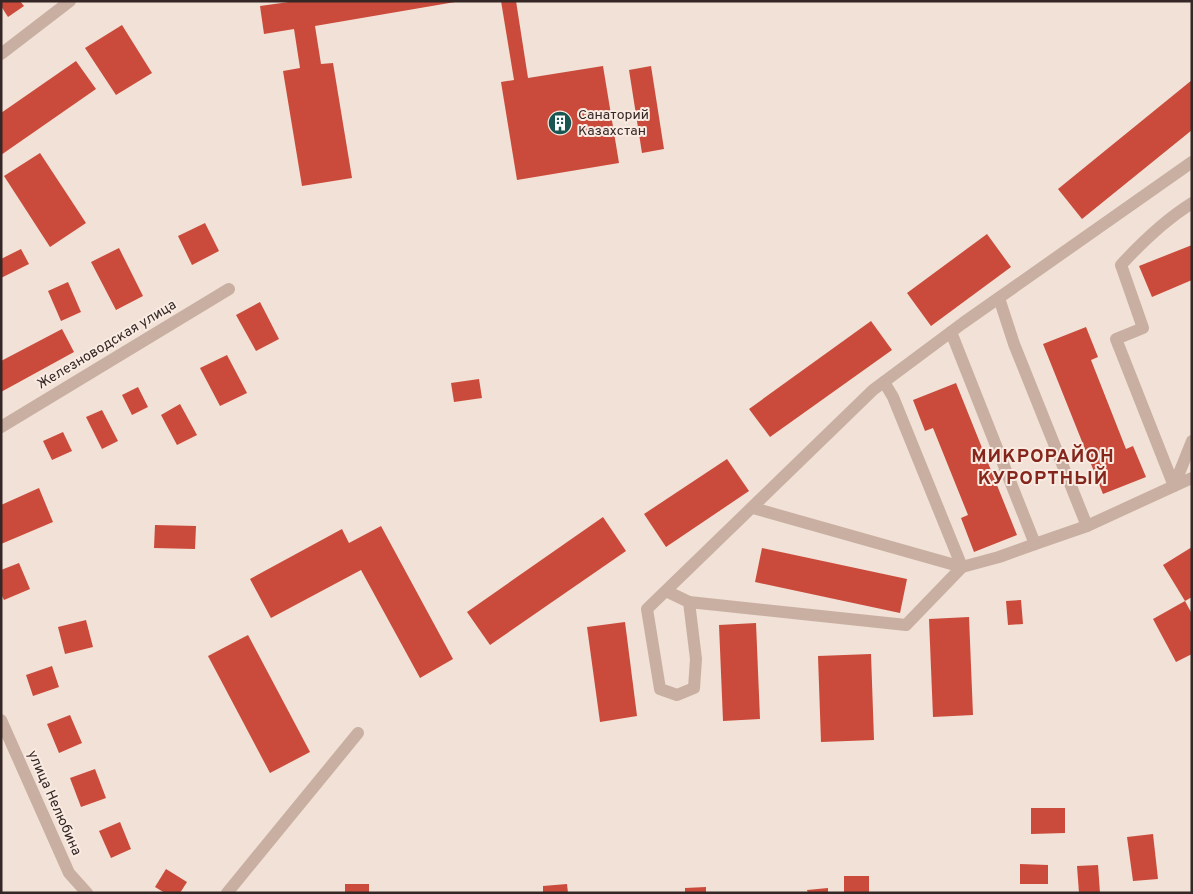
<svg xmlns="http://www.w3.org/2000/svg" width="1193" height="894" font-family="Overpass,sans-serif">
	<rect width="100%" height="100%" fill="#f1e1d6"/>
	<g fill="#ca4b3b">
		<path d="M 1,1 L 20,1 L 24,6 L 8,17 L 1,6 Z"/>
		<path d="M 296,1 L 461,1 L 315,26 L 321,64 L 333,63 L 352,178 L 302,186 L 283,71 L 300,68 L 294,29 L 264,34 L 260,6 Z"/>
		<path d="M 501,1 L 516,1 L 528,78 L 603,66 L 619,163 L 517,180 L 501,82 L 514,80 Z"/>
		<path d="M 122,25 L 152,73 L 116,95 L 85,48 Z"/>
		<path d="M 76,61 L 96,89 L 1,155 L 1,113 Z"/>
		<path d="M 651,66 L 664,149 L 642,153 L 629,70 Z"/>
		<path d="M 1192,80 L 1192,130 L 1082,219 L 1058,189 Z"/>
		<path d="M 40,153 L 86,223 L 50,247 L 4,176 Z"/>
		<path d="M 205,223 L 219,251 L 192,265 L 178,236 Z"/>
		<path d="M 987,234 L 1011,267 L 931,326 L 907,293 Z"/>
		<path d="M 1192,245 L 1192,280 L 1152,297 L 1139,266 Z"/>
		<path d="M 119,248 L 143,296 L 116,310 L 91,262 Z"/>
		<path d="M 21,249 L 29,264 L 1,278 L 1,259 Z"/>
		<path d="M 68,282 L 81,312 L 61,321 L 48,291 Z"/>
		<path d="M 260,302 L 279,339 L 256,351 L 236,315 Z"/>
		<path d="M 871,321 L 892,350 L 770,437 L 749,409 Z"/>
		<path d="M 1086,327 L 1098,357 L 1091,360 L 1126,449 L 1133,446 L 1146,477 L 1103,494 L 1043,344 Z"/>
		<path d="M 62,329 L 74,352 L 1,392 L 1,361 Z"/>
		<path d="M 227,355 L 247,393 L 220,406 L 200,368 Z"/>
		<path d="M 479,379 L 482,398 L 454,402 L 451,383 Z"/>
		<path d="M 956,383 L 1017,535 L 974,552 L 961,518 L 968,515 L 933,428 L 925,431 L 913,400 Z"/>
		<path d="M 138,387 L 148,407 L 132,415 L 122,395 Z"/>
		<path d="M 180,404 L 197,435 L 177,445 L 161,415 Z"/>
		<path d="M 102,410 L 118,441 L 102,449 L 86,417 Z"/>
		<path d="M 63,432 L 72,451 L 52,460 L 43,441 Z"/>
		<path d="M 727,459 L 749,491 L 666,547 L 644,514 Z"/>
		<path d="M 39,488 L 53,522 L 1,544 L 1,505 Z"/>
		<path d="M 603,517 L 626,551 L 490,645 L 467,612 Z"/>
		<path d="M 155,525 L 196,526 L 195,549 L 154,548 Z"/>
		<path d="M 381,526 L 453,659 L 420,678 L 361,570 L 271,618 L 250,579 L 342,529 L 349,543 Z"/>
		<path d="M 1192,547 L 1192,597 L 1185,601 L 1163,565 Z"/>
		<path d="M 762,548 L 907,579 L 900,613 L 755,582 Z"/>
		<path d="M 19,563 L 30,589 L 4,600 L 1,594 L 1,570 Z"/>
		<path d="M 1021,600 L 1023,624 L 1008,625 L 1006,601 Z"/>
		<path d="M 1185,601 L 1192,614 L 1192,654 L 1176,662 L 1153,619 Z"/>
		<path d="M 969,617 L 973,715 L 933,717 L 929,619 Z"/>
		<path d="M 86,620 L 93,647 L 65,654 L 58,627 Z"/>
		<path d="M 625,622 L 637,716 L 600,722 L 587,627 Z"/>
		<path d="M 756,623 L 760,719 L 723,721 L 719,625 Z"/>
		<path d="M 248,635 L 310,752 L 270,773 L 208,656 Z"/>
		<path d="M 871,654 L 874,740 L 821,742 L 818,656 Z"/>
		<path d="M 52,666 L 59,687 L 33,696 L 26,675 Z"/>
		<path d="M 70,715 L 82,743 L 59,753 L 47,724 Z"/>
		<path d="M 95,769 L 106,798 L 81,807 L 70,778 Z"/>
		<path d="M 1031,808 L 1065,808 L 1065,833 L 1031,834 Z"/>
		<path d="M 120,822 L 131,849 L 111,858 L 99,831 Z"/>
		<path d="M 1153,834 L 1158,879 L 1133,881 L 1127,837 Z"/>
		<path d="M 1020,864 L 1048,865 L 1048,884 L 1020,884 Z"/>
		<path d="M 1098,865 L 1100,893 L 1079,893 L 1077,866 Z"/>
		<path d="M 166,869 L 187,882 L 180,893 L 165,893 L 155,887 Z"/>
		<rect x="844" y="876" width="25" height="17"/>
		<rect x="345" y="884" width="24" height="9"/>
		<path d="M 567,884 L 568,893 L 543,893 L 543,886 Z"/>
		<path d="M 706,887 L 706,893 L 685,893 L 685,888 Z"/>
		<path d="M 828,888 L 828,893 L 808,893 L 807,890 Z"/>
	</g>
	<g fill="none" stroke-linecap="round" stroke-linejoin="round">
		<g stroke="#c9afa2" stroke-width="12">
			<path d="M 1,54 L 70,1"/>
			<path d="M 999,298 L 1014,344 L 1087,526 L 1174,486 L 1116,339 L 1143,328 L 1121,265 C 1142,242 1165,220 1192,203"/>
			<path d="M 951,332 L 1035,544 L 1087,526"/>
			<path d="M 884,382 L 893,397 L 962,567 L 999,557 L 1035,544"/>
			<path d="M 1,427 L 229,289"/>
			<path d="M 1192,441 L 1174,486 L 1192,478"/>
			<path d="M 666,591 L 689,602 L 696,659 L 694,688 L 677,695 L 660,689 L 647,609 L 873,390 L 963,323 L 1192,162"/>
			<path d="M 689,602 L 906,625 L 962,567 L 753,508"/>
			<path d="M 1,720 L 69,873 L 87,893"/>
			<path d="M 227,893 L 358,733"/>
		</g>
	</g>
	<defs>
		<g id="building-disc" transform="scale(1.25)"><circle r="9.5" fill="#195651" stroke="#f9ebe2"/><path d="M-4-6H4V6H1V3H-1V6H-4ZM-2.5-4.3h1.7v1.8h-1.7ZM.8-4.3h1.7v1.8H.8ZM-2.5-1h1.7V.8h-1.7ZM.8-1h1.7V.8H.8Z" fill="#fff"/></g>
	</defs>
	<g fill-rule="evenodd">
		<use href="#building-disc" x="560" y="123"/>
	</g>
	<g text-anchor="middle" dominant-baseline="central" stroke-width="4" stroke-linejoin="round" paint-order="stroke">
		<g font-size="14" fill="#342725" stroke="#f9ebe2" text-anchor="start">
			<text x="578" y="115">Санаторий<tspan x="578" dy="16">Казахстан</tspan></text>
		</g>
		<g font-size="14" fill="#342725" stroke="#f9ebe2">
			<text transform="translate(107 345) rotate(-31)">Железноводская улица</text>
			<text transform="translate(54 803) rotate(66)">улица Нелюбина</text>
		</g>
		<g font-size="19" font-weight="bold" letter-spacing="1" fill="#85261c" stroke="#f9ebe2">
			<text x="1043" y="457">МИКРОРАЙОН<tspan x="1043" dy="22">КУРОРТНЫЙ</tspan></text>
		</g>
	</g>
	<rect width="1193" height="894" fill="none" stroke="#342725" stroke-width="5"/>
</svg>
